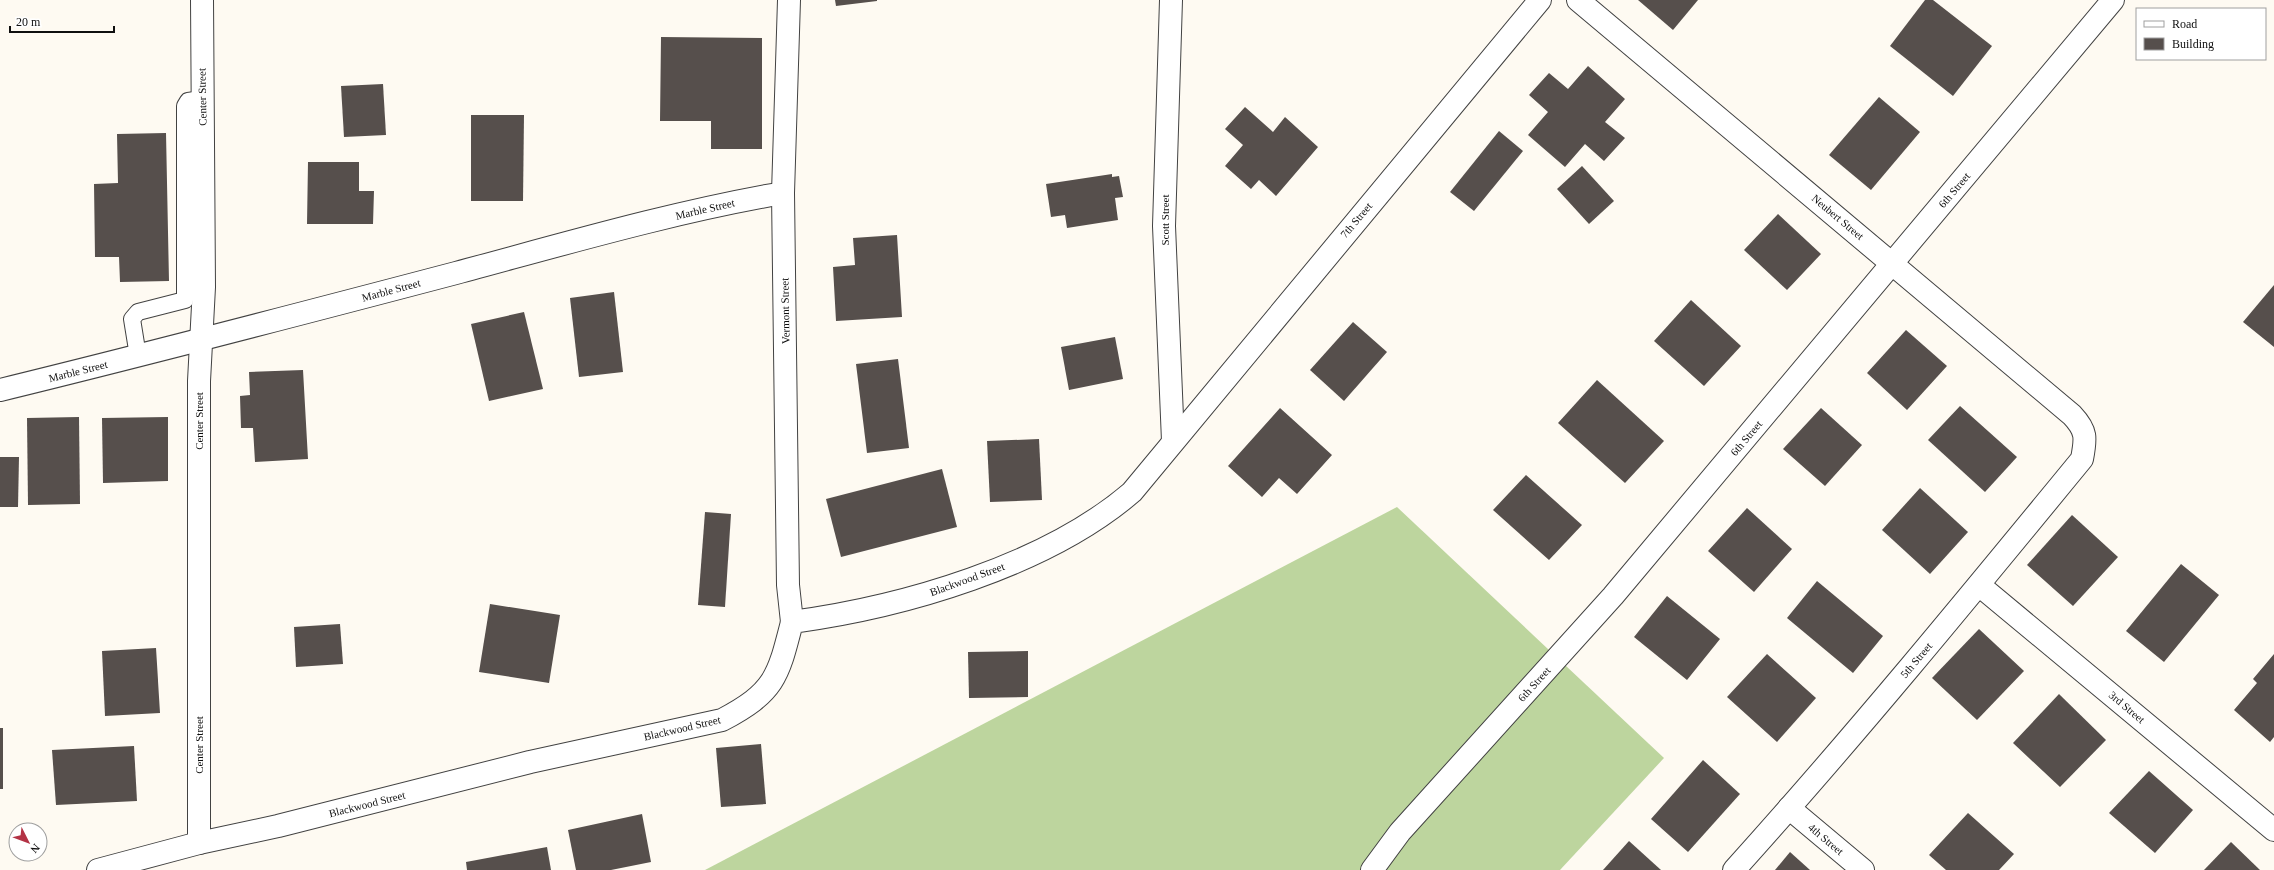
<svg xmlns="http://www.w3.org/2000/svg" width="2274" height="870" font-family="Georgia,serif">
	<rect width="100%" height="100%" fill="#fefaf2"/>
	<path fill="#bdd59e" d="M 1397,507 L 1664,758 L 1560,870 L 705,870 Z"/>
	<g fill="#564f4c">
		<path d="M 835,0 L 877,0 L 877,1 L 836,6 Z"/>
		<path d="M 1638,0 L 1698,0 L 1673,30 Z"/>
		<path d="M 1925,0 L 1933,0 L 1992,46 L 1953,96 L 1890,46 Z"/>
		<path d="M 661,37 L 762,38 L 762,149 L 711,149 L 711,121 L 660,121 Z"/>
		<path d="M 1588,66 L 1625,99 L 1605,122 L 1625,138 L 1604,161 L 1585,144 L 1565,167 L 1528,135 L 1548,112 L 1529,95 L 1549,73 L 1568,89 Z"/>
		<path d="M 383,84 L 386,135 L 344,137 L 341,86 Z"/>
		<path d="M 1879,97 L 1920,132 L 1871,190 L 1829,155 Z"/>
		<path d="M 1245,107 L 1273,132 L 1285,117 L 1318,147 L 1276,196 L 1259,180 L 1251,189 L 1225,166 L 1243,145 L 1225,129 Z"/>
		<path d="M 471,115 L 524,115 L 523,201 L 471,201 Z"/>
		<path d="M 1499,131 L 1523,151 L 1474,211 L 1450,192 Z"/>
		<path d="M 166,133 L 169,281 L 120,282 L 119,257 L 95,257 L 94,184 L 118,183 L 117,134 Z"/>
		<path d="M 308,162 L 359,162 L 359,191 L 374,191 L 373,224 L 307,224 Z"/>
		<path d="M 1582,166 L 1614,201 L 1589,224 L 1557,189 Z"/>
		<path d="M 1112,174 L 1112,177 L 1119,176 L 1123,197 L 1115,198 L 1118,220 L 1067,228 L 1065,215 L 1051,217 L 1046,184 Z"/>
		<path d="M 1778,214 L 1821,254 L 1787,290 L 1744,250 Z"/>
		<path d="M 897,235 L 902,317 L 836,321 L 833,267 L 855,265 L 853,238 Z"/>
		<path d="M 2274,285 L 2274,347 L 2243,322 Z"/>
		<path d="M 614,292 L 623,372 L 579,377 L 570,298 Z"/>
		<path d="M 1691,300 L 1741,346 L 1704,386 L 1654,341 Z"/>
		<path d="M 524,312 L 543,389 L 489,401 L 471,324 Z"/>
		<path d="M 1353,322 L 1387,352 L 1344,401 L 1310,370 Z"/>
		<path d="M 1906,330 L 1947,366 L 1907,410 L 1867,373 Z"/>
		<path d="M 1115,337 L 1123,379 L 1069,390 L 1061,347 Z"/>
		<path d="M 898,359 L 909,448 L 867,453 L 856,364 Z"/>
		<path d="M 303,370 L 308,459 L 255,462 L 253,428 L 241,428 L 240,396 L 250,395 L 249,372 Z"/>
		<path d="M 1597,380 L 1664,441 L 1625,483 L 1558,423 Z"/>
		<path d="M 1960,406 L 2017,457 L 1985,492 L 1928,440 Z"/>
		<path d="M 1280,408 L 1332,455 L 1297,494 L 1279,478 L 1262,497 L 1228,466 Z"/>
		<path d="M 1821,408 L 1862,445 L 1825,486 L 1783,449 Z"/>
		<path d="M 79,417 L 80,504 L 28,505 L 27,418 Z"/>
		<path d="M 168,417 L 168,481 L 103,483 L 102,418 Z"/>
		<path d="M 1039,439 L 1042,500 L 990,502 L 987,441 Z"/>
		<path d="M 0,457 L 19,457 L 18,507 L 0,507 Z"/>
		<path d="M 942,469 L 957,527 L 841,557 L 826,499 Z"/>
		<path d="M 1526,475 L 1582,525 L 1549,560 L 1493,510 Z"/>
		<path d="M 1920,488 L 1968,532 L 1930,574 L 1882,530 Z"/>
		<path d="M 1747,508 L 1792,549 L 1754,592 L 1708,551 Z"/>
		<path d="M 705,512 L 731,514 L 725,607 L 698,605 Z"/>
		<path d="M 2072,515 L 2118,557 L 2073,606 L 2027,565 Z"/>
		<path d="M 2181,564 L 2219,595 L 2164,662 L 2126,631 Z"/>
		<path d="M 1817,581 L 1883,636 L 1853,673 L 1787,618 Z"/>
		<path d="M 1667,596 L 1720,639 L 1687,680 L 1634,637 Z"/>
		<path d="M 490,604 L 560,615 L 549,683 L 479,672 Z"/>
		<path d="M 340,624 L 343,664 L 296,667 L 294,627 Z"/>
		<path d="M 1979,629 L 2024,671 L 1977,720 L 1932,678 Z"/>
		<path d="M 156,648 L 160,713 L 105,716 L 102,651 Z"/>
		<path d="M 1028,651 L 1028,697 L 969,698 L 968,652 Z"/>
		<path d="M 1767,654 L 1816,698 L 1777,742 L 1727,697 Z"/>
		<path d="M 2274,654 L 2274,737 L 2270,742 L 2234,710 L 2257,683 L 2253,679 Z"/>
		<path d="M 2059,694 L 2106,740 L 2060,787 L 2013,743 Z"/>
		<rect x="0" y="728" width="3" height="61"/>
		<path d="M 761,744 L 766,804 L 721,807 L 716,748 Z"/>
		<path d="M 134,746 L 137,801 L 56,805 L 52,750 Z"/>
		<path d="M 1703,760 L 1740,794 L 1688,852 L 1651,819 Z"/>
		<path d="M 2149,771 L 2193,810 L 2155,853 L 2109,813 Z"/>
		<path d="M 1968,813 L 2014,854 L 1999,870 L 1946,870 L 1929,855 Z"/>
		<path d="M 642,814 L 651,862 L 611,870 L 576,870 L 568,830 Z"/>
		<path d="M 1629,841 L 1661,870 L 1603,870 Z"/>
		<path d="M 2231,842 L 2260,870 L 2204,870 Z"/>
		<path d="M 547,847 L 551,870 L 467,870 L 466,862 Z"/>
		<path d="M 1790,852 L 1810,870 L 1775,870 Z"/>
	</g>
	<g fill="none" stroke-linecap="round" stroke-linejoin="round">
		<g stroke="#424242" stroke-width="18">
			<path id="service" d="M 138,356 L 132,319 L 138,312 L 185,300 L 185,106 L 188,101 L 202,99"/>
		</g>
		<g stroke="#424242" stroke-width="24">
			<g id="minor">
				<path d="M 789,0 L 783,193 L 788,585 L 792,622"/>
				<path d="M 1171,0 L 1164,226 L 1173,441"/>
				<path d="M 1578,0 L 2072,415 C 2087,431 2086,438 2082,459 C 1968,598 1854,737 1734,870"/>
				<path d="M 0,390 C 152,353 304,313 456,273 C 564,244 673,212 783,193"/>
				<path d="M 1979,585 L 2274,830"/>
				<path d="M 1789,808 L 1863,870"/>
				<path d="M 199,843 L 199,381 L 204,287 L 202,0"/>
				<path d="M 98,870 L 199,843 L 278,826 L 530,762 L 722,720 C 775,692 778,677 792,622 C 903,607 1046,566 1132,492 L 1540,0"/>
				<path d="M 1372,870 L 1400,832 L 1613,596 L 2113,0"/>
			</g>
		</g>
		<use href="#service" stroke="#fff" stroke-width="16"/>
		<use href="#minor" stroke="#fff" stroke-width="22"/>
	</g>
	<g text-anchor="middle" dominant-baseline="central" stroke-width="4" stroke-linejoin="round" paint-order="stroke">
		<g font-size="11" fill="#0f0f0f" stroke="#fff">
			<text transform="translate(202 97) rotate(-91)">Center Street</text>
			<text transform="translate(1954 190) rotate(-50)">6th Street</text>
			<text transform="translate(705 209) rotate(-13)">Marble Street</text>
			<text transform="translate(1838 217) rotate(40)">Neubert Street</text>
			<text transform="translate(1165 220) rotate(-90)">Scott Street</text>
			<text transform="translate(1356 220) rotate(-50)">7th Street</text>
			<text transform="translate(391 290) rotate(-15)">Marble Street</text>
			<text transform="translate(785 311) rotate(-91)">Vermont Street</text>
			<text transform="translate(78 371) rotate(-14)">Marble Street</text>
			<text transform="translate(199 421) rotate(-90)">Center Street</text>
			<text transform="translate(1746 438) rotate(-50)">6th Street</text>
			<text transform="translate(967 579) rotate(-20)">Blackwood Street</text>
			<text transform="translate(1916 660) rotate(-50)">5th Street</text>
			<text transform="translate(1534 684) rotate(-48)">6th Street</text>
			<text transform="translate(2127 707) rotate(40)">3rd Street</text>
			<text transform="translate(682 728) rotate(-13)">Blackwood Street</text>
			<text transform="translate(199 745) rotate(-90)">Center Street</text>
			<text transform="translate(367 804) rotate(-14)">Blackwood Street</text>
			<text transform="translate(1826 839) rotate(40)">4th Street</text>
		</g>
	</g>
	<rect x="2136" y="8" width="130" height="52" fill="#ffffff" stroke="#9f9f9f"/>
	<rect x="2144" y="21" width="20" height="6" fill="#ffffff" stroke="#9f9f9f"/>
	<text x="2172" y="28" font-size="12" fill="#0f0f0f">Road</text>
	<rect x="2144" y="38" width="20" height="12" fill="#564f4c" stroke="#9f9f9f"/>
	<text x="2172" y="48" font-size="12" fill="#0f0f0f">Building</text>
	<g transform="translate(28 842) rotate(132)"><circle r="19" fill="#ffffff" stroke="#9f9f9f"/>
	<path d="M0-3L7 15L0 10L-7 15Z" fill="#b33245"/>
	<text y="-6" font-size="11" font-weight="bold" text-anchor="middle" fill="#0f0f0f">N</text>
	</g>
	<path d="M10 26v6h104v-6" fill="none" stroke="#0f0f0f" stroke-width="2"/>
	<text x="16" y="26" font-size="12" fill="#0f0f0f" stroke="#ffffff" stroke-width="3" paint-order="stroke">20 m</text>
</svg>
